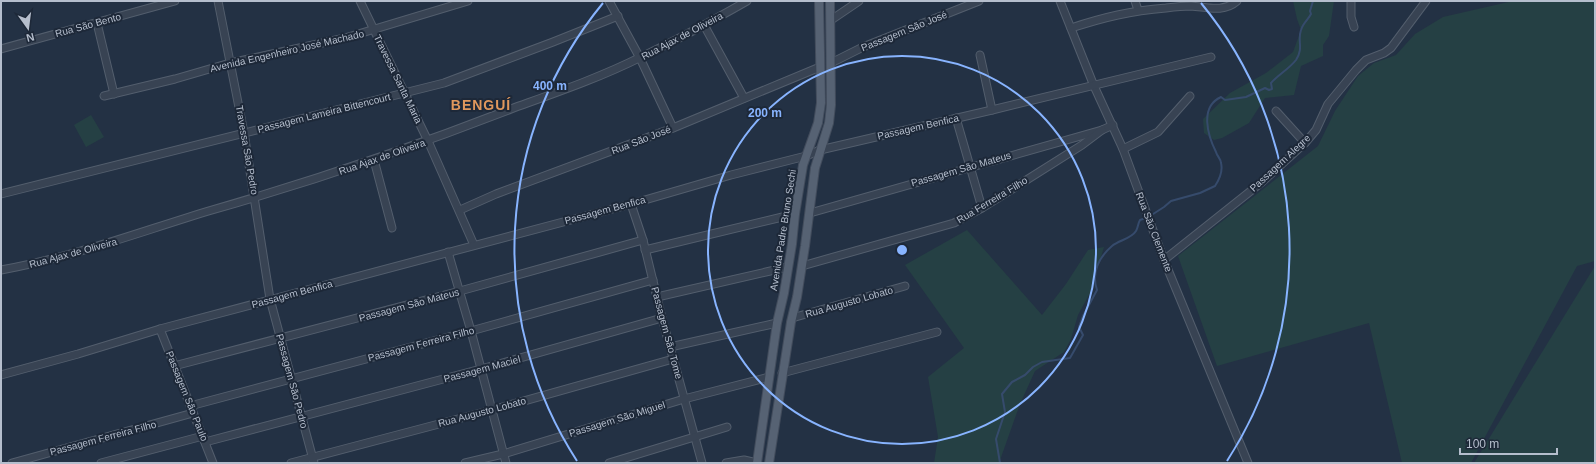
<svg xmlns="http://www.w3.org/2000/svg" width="1596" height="464" font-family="Helvetica,sans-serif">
	<rect width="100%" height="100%" fill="#233144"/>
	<g fill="#254044">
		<path d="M 1293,1 L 1334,1 L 1329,36 L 1323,45 L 1323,56 L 1301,66 L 1294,95 L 1265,98 L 1249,123 L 1222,138 L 1214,140 L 1204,133 L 1203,119 L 1230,93 L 1266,73 L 1293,52 L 1301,30 L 1297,19 Z"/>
		<path d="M 1513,1 L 1595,1 L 1595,261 L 1577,266 L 1471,463 L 1402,463 L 1369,323 L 1217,366 L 1178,256 L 1318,146 L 1335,111 L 1358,76 L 1374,63 L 1396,55 L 1415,34 L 1443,17 Z"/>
		<path d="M 91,115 L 104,137 L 86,147 L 74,125 Z"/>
		<path d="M 967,230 L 1042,315 L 1066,284 L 1088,250 L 1104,247 L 1090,293 L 1078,315 L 1071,339 L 1064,352 L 1035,371 L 1020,404 L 999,463 L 934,463 L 938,437 L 928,377 L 964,348 L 905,265 Z"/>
		<path d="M 1595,266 L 1595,463 L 1474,463 Z"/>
	</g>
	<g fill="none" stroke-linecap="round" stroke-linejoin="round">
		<g stroke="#364b6c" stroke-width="2">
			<path d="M 1150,216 L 1164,207 L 1171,201 L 1200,193 L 1215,186 C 1219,180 1223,171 1221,163 C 1221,159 1217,156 1216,152 C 1208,136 1199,107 1221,97 L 1225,100 L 1246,97 L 1265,88 L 1269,90 L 1272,89 L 1271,83 C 1278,75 1289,69 1296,60 C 1304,48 1297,41 1301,30 C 1303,23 1308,20 1311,14 L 1310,11 L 1313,1"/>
			<path d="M 1000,463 L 996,439 L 1005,412 L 1002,394 L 1012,382 L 1025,375 L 1033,367 L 1042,362 L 1070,358 L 1083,335 L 1079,327 L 1083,316 L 1097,290 C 1091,273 1099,257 1112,246 C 1119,240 1131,239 1136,231 C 1138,228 1138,223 1140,220 L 1146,218"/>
		</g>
		<g stroke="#535e6d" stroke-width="9">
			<g id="minor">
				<path d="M 218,1 L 244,133 L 270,299 L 314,463"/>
				<path d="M 360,1 L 428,141 L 474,245"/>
				<path d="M 609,1 L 640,58 L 673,128"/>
				<path d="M 1060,1 L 1094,86 L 1123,149 L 1164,260 L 1248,463"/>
				<path d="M 1135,1 L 1138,10"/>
				<path d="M 1351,1 L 1351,17 L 1354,27"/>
				<path d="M 831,20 L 859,1"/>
				<path d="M 97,23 L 114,94"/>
				<path d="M 704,25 L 744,98"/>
				<path d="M 1071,28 C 1105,17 1130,11 1166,8 C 1174,7 1183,6 1191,6 C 1207,7 1223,13 1237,1"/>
				<path d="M 1,49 L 175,1"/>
				<path d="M 980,55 L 992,110"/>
				<path d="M 831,63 L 863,47 L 979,1"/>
				<path d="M 104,96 L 175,79 L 230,63 L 345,38 L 468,1"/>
				<path d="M 1276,111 L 1305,143"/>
				<path d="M 956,118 L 982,208"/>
				<path d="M 1123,149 L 1158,132 L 1190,96"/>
				<path d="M 374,160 L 392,228"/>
				<path d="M 1,194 L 444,83 L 553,42 L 618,16"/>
				<path d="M 631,204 L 643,240 L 662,318 L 702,463"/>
				<path d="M 460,210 L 496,194 L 673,128 L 820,67"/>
				<path d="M 810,213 L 1102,130 L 1113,125"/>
				<path d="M 645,250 L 795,214"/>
				<path d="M 448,252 L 471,331 L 506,463"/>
				<path d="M 1164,260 L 1262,182 L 1305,143 L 1316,130 L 1328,104 L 1356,70 L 1366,60 L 1384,53 L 1391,48 L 1426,1"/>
				<path d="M 802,266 L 954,223 L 982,208 L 1082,145 L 1102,130"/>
				<path d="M 1,270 C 74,257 142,231 212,210 C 313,181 413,147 511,109 C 555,93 599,78 641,57 C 677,40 712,21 747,1"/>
				<path d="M 657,297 L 788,267"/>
				<path d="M 792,318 L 905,286"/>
				<path d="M 160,329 L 213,463"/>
				<path d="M 670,347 L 777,323"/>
				<path d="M 174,366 L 460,291 L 643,240"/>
				<path d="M 782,373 L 937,332"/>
				<path d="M 1,375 L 78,354 L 160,329 L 631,204 L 731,175 L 806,156 L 820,150 L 992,110 L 1211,57"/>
				<path d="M 190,406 L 471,331 L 653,280"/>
				<path d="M 205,442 L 481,369 L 662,318"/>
				<path d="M 12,463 L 193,413"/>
				<path d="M 101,463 L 203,436"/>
				<path d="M 291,463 L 492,410 L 673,359"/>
				<path d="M 465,463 L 503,454 L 684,399 L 769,377"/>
				<path d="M 609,463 L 727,427"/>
				<path d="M 726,463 L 744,460 L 757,463"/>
			</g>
		</g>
		<g stroke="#424c5c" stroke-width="10">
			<g id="major">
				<path d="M 757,463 L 777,323 L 784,293 L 792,244 L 795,214 L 803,165 L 818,123 L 821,103 L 819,1"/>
				<path d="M 769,463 L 791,322 L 797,297 L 805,246 L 815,168 L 829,123 L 831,105 L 830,1"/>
			</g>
		</g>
		<use href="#minor" stroke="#384353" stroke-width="7"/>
		<use href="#major" stroke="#566273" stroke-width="8"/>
	</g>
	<g fill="none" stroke="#88b4ff" stroke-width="2">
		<circle cx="902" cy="250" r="194"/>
		<path d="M577 461A388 388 0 0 1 603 3M1201 3A388 388 0 0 1 1227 461"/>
	</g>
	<g text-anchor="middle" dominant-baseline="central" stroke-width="4" stroke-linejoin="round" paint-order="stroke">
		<g font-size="10" fill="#b5becd" stroke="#1d2838">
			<text transform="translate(88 25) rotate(-15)">Rua São Bento</text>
			<text transform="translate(904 31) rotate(-22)">Passagem São José</text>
			<text transform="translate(682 36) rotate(-28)">Rua Ajax de Oliveira</text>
			<text transform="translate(287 51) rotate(-13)">Avenida Engenheiro José Machado</text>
			<text transform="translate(398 79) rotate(64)">Travessa Santa Maria</text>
			<text transform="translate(324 113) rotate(-14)">Passagem Lameira Bittencourt</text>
			<text transform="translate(918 127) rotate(-13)">Passagem Benfica</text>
			<text transform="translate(641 140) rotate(-21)">Rua São José</text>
			<text transform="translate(247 150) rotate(80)">Travessa São Pedro</text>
			<text transform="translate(382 157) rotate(-19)">Rua Ajax de Oliveira</text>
			<text transform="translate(1280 163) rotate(-43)">Passagem Alegre</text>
			<text transform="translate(961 169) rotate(-16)">Passagem São Mateus</text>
			<text transform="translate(992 200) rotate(-31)">Rua Ferreira Filho</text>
			<text transform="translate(605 210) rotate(-15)">Passagem Benfica</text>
			<text transform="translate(783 230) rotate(-81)">Avenida Padre Bruno Sechi</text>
			<text transform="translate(1154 232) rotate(69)">Rua São Clemente</text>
			<text transform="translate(73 253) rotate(-15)">Rua Ajax de Oliveira</text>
			<text transform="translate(292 294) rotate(-15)">Passagem Benfica</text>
			<text transform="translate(849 302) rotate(-16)">Rua Augusto Lobato</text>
			<text transform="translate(409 305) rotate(-15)">Passagem São Mateus</text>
			<text transform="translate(667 333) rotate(75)">Passagem São Tome</text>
			<text transform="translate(421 344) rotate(-15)">Passagem Ferreira Filho</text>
			<text transform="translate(482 369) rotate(-15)">Passagem Maciel</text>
			<text transform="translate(292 381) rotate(75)">Passagem São Pedro</text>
			<text transform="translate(187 396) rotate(68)">Passagem São Paulo</text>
			<text transform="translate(482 412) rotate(-15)">Rua Augusto Lobato</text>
			<text transform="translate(617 419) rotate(-17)">Passagem São Miguel</text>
			<text transform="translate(103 438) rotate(-15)">Passagem Ferreira Filho</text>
		</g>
		<g font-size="14" font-weight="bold" letter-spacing="1" fill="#e0985d" stroke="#1d2838">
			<text x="481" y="105">BENGUÍ</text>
		</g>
	</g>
	<circle cx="902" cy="250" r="6" fill="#88b4ff" stroke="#1d2838" stroke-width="2"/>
	<g font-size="12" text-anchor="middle" font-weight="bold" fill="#88b4ff" stroke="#1d2838" stroke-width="4" stroke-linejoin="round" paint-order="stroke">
		<text x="550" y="90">400 m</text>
		<text x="765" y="117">200 m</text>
	</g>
	<rect width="1596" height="464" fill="none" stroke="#b5becd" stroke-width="4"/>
	<g transform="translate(28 28) rotate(166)" stroke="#1d2838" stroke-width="3" paint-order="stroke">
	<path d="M0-3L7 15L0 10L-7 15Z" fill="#b5becd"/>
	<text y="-6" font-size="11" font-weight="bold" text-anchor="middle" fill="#b5becd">N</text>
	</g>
	<path d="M1460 448v6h97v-6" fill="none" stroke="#b5becd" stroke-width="2"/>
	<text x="1466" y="448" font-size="12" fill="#b5becd" stroke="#1d2838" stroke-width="3" paint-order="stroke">100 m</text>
</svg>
